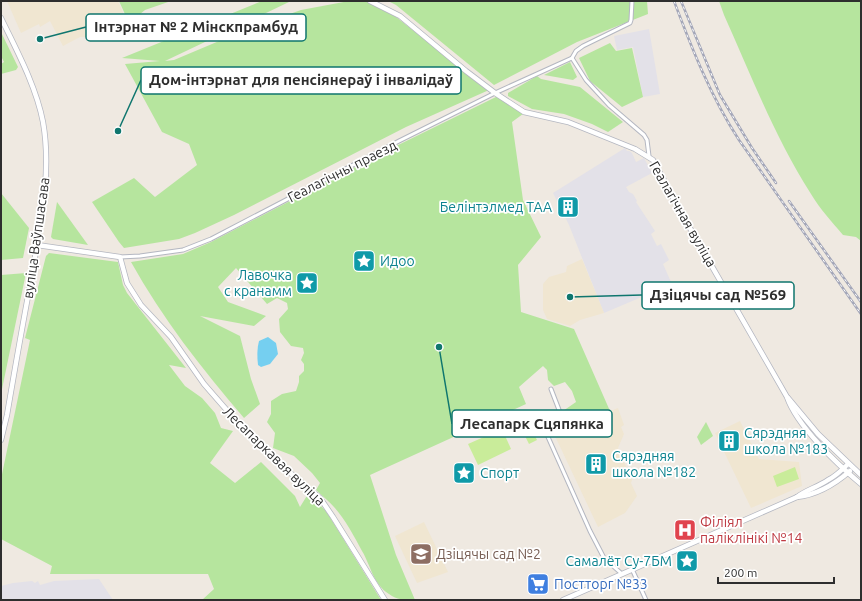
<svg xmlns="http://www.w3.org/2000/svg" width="862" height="601" font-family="Ubuntu,sans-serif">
	<rect width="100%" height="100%" fill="#efe9e1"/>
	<g fill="#e3e1e8">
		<path d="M 649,29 L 660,94 L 643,97 L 633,47 L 617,50 L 614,36 Z"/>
		<path d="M 625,148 L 627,151 L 629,151 L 632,153 L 636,162 L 644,158 L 652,173 L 626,187 L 629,192 L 633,194 L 637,201 L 636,202 L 655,231 L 651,234 L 657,246 L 661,244 L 669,260 L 663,264 L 671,282 L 637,299 L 604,313 L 569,225 L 553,193 Z"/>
		<path d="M 99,579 L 113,600 L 1,600 L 1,586 L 13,583 L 32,581 L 35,583 L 38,581 L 40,585 L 54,581 Z"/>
	</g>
	<g fill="#f0e6d1">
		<path d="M 7,1 L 118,1 L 126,19 L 87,37 L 80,37 L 63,46 L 50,21 L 40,27 L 39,24 L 21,33 Z"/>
		<path d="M 582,259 L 604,313 L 580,320 L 570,326 L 547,319 L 543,310 L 543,284 L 549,277 L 566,272 L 567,266 Z"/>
		<path d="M 618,408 L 624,425 L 621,427 L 624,434 L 618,448 L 632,480 L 631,483 L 637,496 L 625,513 L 598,527 L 554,434 Z"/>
		<path d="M 740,421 L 759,459 L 799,462 L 802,486 L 751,508 L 715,433 Z"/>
		<path d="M 424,522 L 448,572 L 417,583 L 395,536 Z"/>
	</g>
	<g fill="#b6e59e">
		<path d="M 119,1 L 171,1 L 145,10 L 129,23 Z"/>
		<path d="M 262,1 L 300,1 L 289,2 L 165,61 L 174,60 L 250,28 L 301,10 L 349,1 L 372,1 L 391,13 L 489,90 L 406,127 L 234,215 L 195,233 L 179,239 L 124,248 L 119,242 L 92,202 L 134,178 L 155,197 L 197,165 L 189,144 L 162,132 L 125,64 L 160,61 L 122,58 Z"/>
		<path d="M 388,1 L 647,1 L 648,14 L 577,42 L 494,85 L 396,5 Z"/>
		<path d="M 719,1 L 861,1 L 861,241 L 856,237 L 843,235 C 832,222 820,209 811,194 C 775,138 751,75 724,15 Z"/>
		<path d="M 1,32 L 18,67 L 16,70 L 1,74 L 1,64 L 4,62 L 1,56 Z"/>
		<path d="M 610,43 L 616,51 L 632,48 L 643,97 L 622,107 L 590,81 L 579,58 Z"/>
		<path d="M 570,62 L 577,77 L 573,80 L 544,75 Z"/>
		<path d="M 537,76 L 541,79 L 580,87 L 623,122 L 608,132 L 592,124 L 564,114 L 532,109 L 508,96 L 508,93 Z"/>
		<path d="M 500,95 L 520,109 L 527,111 L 512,122 L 523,200 L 541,237 L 518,265 L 521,312 L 574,329 L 610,411 L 558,433 L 553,426 L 563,411 L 576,402 L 572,391 L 565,382 L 554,386 L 548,380 L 547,370 L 543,366 L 519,387 L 526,404 L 370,475 L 396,555 L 415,600 C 404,600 397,600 389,594 C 373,584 371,566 362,551 C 354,536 345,519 334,507 C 329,501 322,496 316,490 L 320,483 L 312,473 L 294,456 L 273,448 L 275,433 L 267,422 L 271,414 L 271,401 L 282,394 L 296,391 L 299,382 L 299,376 L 304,371 L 304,364 L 301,360 L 304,353 L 303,348 L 291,346 L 280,332 L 279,319 L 288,309 L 287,303 L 277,298 L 267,304 L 236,268 L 218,287 L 228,302 L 266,316 L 254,326 L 200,316 L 240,336 L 251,379 L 260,404 L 244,418 C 202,369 162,318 131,262 L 183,254 L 211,242 L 386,151 Z"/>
		<path d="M 1,193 L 29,228 L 23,258 L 1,260 Z"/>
		<path d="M 57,202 L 88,245 L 53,239 L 51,237 Z"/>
		<path d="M 49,253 L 118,262 L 123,285 L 127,293 L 186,368 L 169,365 L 185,386 L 202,398 L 215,413 L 221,428 L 233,431 L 210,463 L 235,483 L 261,462 L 295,496 L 300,507 L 308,494 L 325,510 L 331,519 L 381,600 L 202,600 L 214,589 L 208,574 L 50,574 L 52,566 L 1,539 L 1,479 L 30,340 L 25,338 L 46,256 Z"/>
		<path d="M 26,273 L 1,394 L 1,275 Z"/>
		<path d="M 706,422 L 713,436 L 701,445 L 697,437 Z"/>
	</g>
	<g fill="#c9ec9a">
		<path d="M 522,410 L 528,423 L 520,427 L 514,414 Z"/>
		<path d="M 530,426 L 537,440 L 529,444 L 522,430 Z"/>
		<path d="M 502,429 L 511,449 L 478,465 L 468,444 Z"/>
		<path d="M 795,467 L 799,479 L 777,487 L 773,476 Z"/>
	</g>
	<path fill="#75cff0" d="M 268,337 L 276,343 L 278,354 L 270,364 L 261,367 L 258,365 C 257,357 257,348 259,341 Z"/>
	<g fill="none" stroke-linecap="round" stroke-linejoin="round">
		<g stroke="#b4b7c1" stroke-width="5">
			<g id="street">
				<path d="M 572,58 L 586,80 L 609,105 L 644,135 L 647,140 L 649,156"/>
				<path d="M 120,257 L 140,256 L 183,250 L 211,239 L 399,141 L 495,93 L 572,58 L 576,51 L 583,46 L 630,23 L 631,20 L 632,1"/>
				<path d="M 551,389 L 561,415 L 561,419 L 549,424 L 546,428 L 548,437 L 590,531 L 604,558 L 622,574"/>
				<path d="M 632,569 L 646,600"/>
			</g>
		</g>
		<g stroke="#b4b7c1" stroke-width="6">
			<g id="secondary">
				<path d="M 370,1 L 400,16 L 466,71 L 495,93 L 524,112 L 568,122 L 635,149 L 653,160 L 683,216 L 787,397 C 797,426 837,464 861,484"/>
				<path d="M 1,18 C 17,51 36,86 43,122 C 52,173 40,225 32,275 C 23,322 15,368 7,415 L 1,440"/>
				<path d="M 37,245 L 120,257 L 127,283 L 141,305 L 171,337 L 204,384 L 231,415 L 269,455 L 320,498 L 333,517 L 385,600"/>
				<path d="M 788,398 L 818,434 L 861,475"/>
				<path d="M 797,497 C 816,495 835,484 850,471"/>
				<path d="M 563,600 L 797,497 C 806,490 818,487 828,480 C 836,476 842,470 848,464"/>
			</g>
		</g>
		<use href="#street" stroke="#fff" stroke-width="3"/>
		<use href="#secondary" stroke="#fff" stroke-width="4.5"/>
		<g stroke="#a3a6b8" stroke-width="2.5">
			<g id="rail">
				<path d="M 674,1 C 692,49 711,97 739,140 L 861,314"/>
				<path d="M 681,1 L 720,95 L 752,148 L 776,183"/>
				<path d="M 789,201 L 861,302"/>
			</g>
		</g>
		<use href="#rail" stroke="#fff" stroke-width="1" stroke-dasharray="3" stroke-linecap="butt"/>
	</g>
	<defs>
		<g id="building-square" transform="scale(1.15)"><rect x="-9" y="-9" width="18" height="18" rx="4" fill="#0f9aa8" stroke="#fff"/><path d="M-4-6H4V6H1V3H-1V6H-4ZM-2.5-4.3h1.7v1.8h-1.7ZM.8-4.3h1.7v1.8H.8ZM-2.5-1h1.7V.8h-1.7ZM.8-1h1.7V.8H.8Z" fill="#fff"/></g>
		<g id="sight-square" transform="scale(1.15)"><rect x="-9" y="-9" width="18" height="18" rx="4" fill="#0f9aa8" stroke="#fff"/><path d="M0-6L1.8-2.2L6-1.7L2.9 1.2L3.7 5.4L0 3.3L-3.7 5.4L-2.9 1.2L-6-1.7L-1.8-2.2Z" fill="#fff"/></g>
		<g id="hospital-square" transform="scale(1.15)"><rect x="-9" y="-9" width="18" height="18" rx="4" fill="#e0444e" stroke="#fff"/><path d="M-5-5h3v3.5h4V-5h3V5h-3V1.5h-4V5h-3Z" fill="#fff"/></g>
		<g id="school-square" transform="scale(1.15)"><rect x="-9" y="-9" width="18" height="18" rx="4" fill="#8d6e63" stroke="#fff"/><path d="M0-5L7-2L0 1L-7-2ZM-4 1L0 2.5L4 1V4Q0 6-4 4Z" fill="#fff"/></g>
		<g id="supermarket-square" transform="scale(1.15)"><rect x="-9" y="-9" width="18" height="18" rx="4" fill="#3f7fe0" stroke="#fff"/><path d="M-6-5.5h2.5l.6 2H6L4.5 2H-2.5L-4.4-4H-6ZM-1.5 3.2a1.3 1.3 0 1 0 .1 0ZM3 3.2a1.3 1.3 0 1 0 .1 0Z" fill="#fff"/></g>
	</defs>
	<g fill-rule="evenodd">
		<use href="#building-square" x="568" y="207"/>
		<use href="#sight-square" x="364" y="261"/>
		<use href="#sight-square" x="307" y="283"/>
		<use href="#building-square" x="729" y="441"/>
		<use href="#building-square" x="596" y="464"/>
		<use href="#sight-square" x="464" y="473"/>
		<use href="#hospital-square" x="685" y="530"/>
		<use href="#school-square" x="421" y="554"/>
		<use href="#sight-square" x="687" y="561"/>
		<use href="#supermarket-square" x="538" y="584"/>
	</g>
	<g text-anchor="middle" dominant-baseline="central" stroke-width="3.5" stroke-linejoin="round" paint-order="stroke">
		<g font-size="14" fill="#2e2e2e" stroke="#fff">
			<text transform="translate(342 171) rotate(-27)">Геалагічны праезд</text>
			<text transform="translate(683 214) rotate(60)">Геалагічная вуліца</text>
			<text transform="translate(36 238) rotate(-82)">вуліца Ваўпшасава</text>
			<text transform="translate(274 456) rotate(44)">Лесапаркавая вуліца</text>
		</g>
		<g font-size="14" fill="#0d838f" stroke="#fff" text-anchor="start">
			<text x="552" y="207" text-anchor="end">Белінтэлмед ТАА</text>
			<text x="380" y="261">Идоо</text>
			<text x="292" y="275" text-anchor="end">Лавочка<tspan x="292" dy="16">с кранамм</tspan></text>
			<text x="744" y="433">Сярэдняя<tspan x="744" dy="16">школа №183</tspan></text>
			<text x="612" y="456">Сярэдняя<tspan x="612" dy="16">школа №182</tspan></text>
			<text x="480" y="473">Спорт</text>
			<text x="672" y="561" text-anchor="end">Самалёт Су-7БМ</text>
		</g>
		<g font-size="14" fill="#be3a42" stroke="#fff" text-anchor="start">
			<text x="700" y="522">Філіял<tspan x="700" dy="16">паліклінікі №14</tspan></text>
		</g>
		<g font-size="14" fill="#785e54" stroke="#fff" text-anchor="start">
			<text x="436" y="554">Дзіцячы сад №2</text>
		</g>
		<g font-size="14" fill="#366cbe" stroke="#fff" text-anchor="start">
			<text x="554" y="584">Постторг №33</text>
		</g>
	</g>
	<path fill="none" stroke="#0f766e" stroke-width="1.5" d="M40 39L86 27M118 131L141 80M570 297L642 295M439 347L452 424"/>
	<g fill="#0f766e" stroke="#fff" stroke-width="1.5">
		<circle cx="40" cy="39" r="4"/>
		<circle cx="118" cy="131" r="4"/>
		<circle cx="570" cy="297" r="4"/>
		<circle cx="439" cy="347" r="4"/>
	</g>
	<g fill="#fff" stroke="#0f766e" stroke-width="1.5">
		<rect x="86" y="14" width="220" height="27" rx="4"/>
		<rect x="141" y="67" width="320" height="27" rx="4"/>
		<rect x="642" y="282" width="152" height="27" rx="4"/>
		<rect x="452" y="410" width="160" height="27" rx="4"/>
	</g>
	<g font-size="15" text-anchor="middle" font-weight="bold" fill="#2e2e2e">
		<text x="196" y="32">Інтэрнат № 2 Мінскпрамбуд</text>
		<text x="301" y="85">Дом-інтэрнат для пенсіянераў і інвалідаў</text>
		<text x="718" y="300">Дзіцячы сад №569</text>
		<text x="532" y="429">Лесапарк Сцяпянка</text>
	</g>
	<rect width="862" height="601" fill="none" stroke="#2e2e2e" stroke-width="4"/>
	<path d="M718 577v6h116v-6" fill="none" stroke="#2e2e2e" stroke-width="2"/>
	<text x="724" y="577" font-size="12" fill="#2e2e2e" stroke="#ffffff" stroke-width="3" paint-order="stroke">200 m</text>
</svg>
